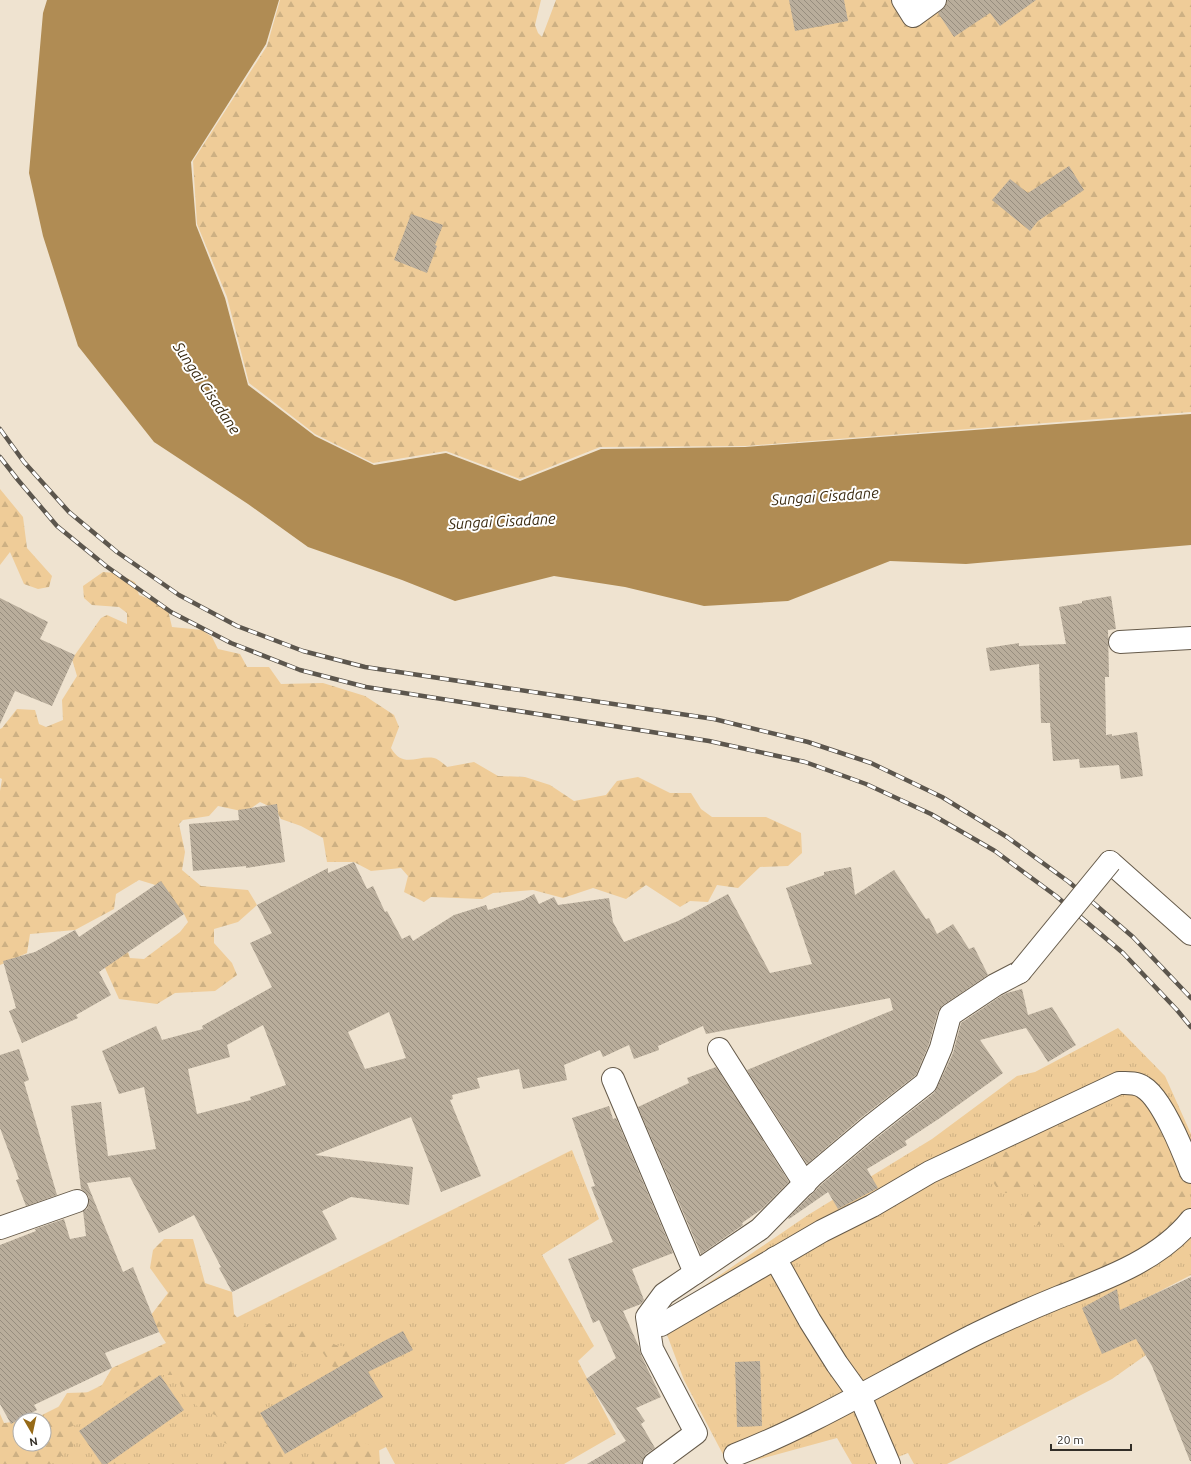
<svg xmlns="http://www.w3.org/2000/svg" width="1191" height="1464" font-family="Ubuntu,sans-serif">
	<defs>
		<pattern id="grass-tufts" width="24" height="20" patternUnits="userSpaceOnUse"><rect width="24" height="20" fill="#efcc98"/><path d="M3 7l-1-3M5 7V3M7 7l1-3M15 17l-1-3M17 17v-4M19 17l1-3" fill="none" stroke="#cdb083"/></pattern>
		<pattern id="forest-firs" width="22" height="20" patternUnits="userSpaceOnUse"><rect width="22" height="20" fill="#efcc98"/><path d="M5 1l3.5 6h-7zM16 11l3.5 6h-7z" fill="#cdb083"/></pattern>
		<pattern id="building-back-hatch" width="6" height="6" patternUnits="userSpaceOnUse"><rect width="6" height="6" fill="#b9ad9b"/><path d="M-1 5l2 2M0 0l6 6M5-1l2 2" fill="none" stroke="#978d7e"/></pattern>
	</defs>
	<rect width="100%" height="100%" fill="#efe3d0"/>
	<g fill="url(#grass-tufts)">
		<path d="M 1118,1028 L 1165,1076 L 1191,1134 L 1191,1275 L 1133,1305 L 1153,1350 L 1112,1379 L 947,1464 L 914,1464 L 908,1453 L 881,1464 L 852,1464 L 837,1438 L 742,1464 L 728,1464 L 684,1380 L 660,1316 L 808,1215 L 932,1139 L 1017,1076 L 1035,1072 Z"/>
		<path d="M 572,1150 L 599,1219 L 542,1255 L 594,1346 L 578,1361 L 616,1434 L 564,1464 L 395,1464 L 386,1447 L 352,1464 L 23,1464 L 3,1434 L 20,1444 L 44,1444 L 44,1420 L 32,1420 Z"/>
	</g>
	<g fill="url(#forest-firs)">
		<path d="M 280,0 L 541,0 L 535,25 L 538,33 L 542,37 L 556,0 L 1191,0 L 1191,412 L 746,446 L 600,447 L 520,479 L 446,451 L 373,463 L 315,434 L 249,383 L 227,297 L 197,224 L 193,161 L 267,46 Z"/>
		<path d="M 0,489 L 23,517 L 27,548 L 52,576 L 49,587 L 38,589 L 24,584 L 10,552 L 0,565 Z"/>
		<path d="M 103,572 L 116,573 L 135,582 L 139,595 L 167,606 L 172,627 L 202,630 L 212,637 L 218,649 L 240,654 L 247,667 L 269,667 L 281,684 L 323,683 L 365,696 L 394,715 L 399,727 L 391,748 C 403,769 417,755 434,758 C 438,759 444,764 447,767 L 474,762 L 498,776 L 525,777 L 550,785 L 574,801 L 606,795 L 617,781 L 638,777 L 670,793 L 691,793 L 701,809 L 712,817 L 766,817 L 801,833 L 802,853 L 788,866 L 760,867 L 738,888 L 717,885 L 708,902 L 690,901 L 680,907 L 646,885 L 626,899 L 593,888 L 563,898 L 533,890 L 493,893 L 482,899 L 431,897 L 424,902 L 404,892 L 408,876 L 401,868 L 371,871 L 354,862 L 327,862 L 323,838 L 301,826 L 281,819 L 275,809 L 260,802 L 246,812 L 218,806 L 209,816 L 183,820 L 179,824 L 185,852 L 182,870 L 201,886 L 248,890 L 257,905 L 238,922 L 214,929 L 214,943 L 232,963 L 237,975 L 215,991 L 175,993 L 157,1004 L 119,999 L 96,948 L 128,952 L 130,958 L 144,959 L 180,932 L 188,922 L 184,914 L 162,887 L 139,880 L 116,894 L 114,909 L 75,930 L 30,934 L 27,953 L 0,965 L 0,791 L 2,779 L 0,778 L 0,729 L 2,728 L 17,709 L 35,710 L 39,724 L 46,727 L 63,720 L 62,700 L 77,676 L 72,659 L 101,618 L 107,615 L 127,624 L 127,613 L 119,607 L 92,605 L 84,598 L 83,586 Z"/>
		<path d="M 1142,1099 L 1156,1114 L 1178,1154 L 1190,1187 L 1189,1212 L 1172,1235 L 1063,1287 L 1055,1285 L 1054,1269 L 1063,1247 L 1061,1236 L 1048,1224 L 1027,1226 L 1021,1218 L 1023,1208 L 1044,1200 L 1045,1192 L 1033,1184 L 1016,1193 L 1002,1193 C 987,1179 992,1172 996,1153 L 1025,1149 L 1035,1139 L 1060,1125 L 1080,1116 L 1096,1110 Z"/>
		<path d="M 164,1239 L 193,1239 L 205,1283 L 232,1292 L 234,1314 L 248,1330 L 272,1323 L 297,1327 L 336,1345 L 364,1350 L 374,1362 L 369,1380 L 340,1377 L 323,1353 L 290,1351 L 293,1373 L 312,1393 L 302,1403 L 271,1395 L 263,1401 L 277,1445 L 289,1460 L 301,1463 L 337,1441 L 356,1439 L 379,1449 L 380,1464 L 217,1464 L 216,1462 L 231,1446 L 203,1432 L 217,1416 L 198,1407 L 184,1393 L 176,1375 L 160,1375 L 128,1391 L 98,1417 L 70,1427 L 75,1436 L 73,1447 L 51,1464 L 0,1464 L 0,1414 L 4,1423 L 20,1421 L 20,1444 L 44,1444 L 44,1420 L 25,1420 L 53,1416 L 67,1393 L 98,1392 L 112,1368 L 166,1343 L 159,1332 L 151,1315 L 168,1293 L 150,1268 L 153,1250 Z"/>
		<path d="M 80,1457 L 110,1457 L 116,1464 L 72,1464 Z"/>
	</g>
	<path fill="#b08c54" d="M 47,0 L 279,0 L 266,44 L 191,162 L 196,225 L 225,298 L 248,385 L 315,436 L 374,465 L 446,453 L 520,481 L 601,449 L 745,447 L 1191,414 L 1191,545 L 966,564 L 890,561 L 788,601 L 704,606 L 625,587 L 554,576 L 455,601 L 402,580 L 308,547 L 248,504 L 154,442 L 78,346 L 43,236 L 29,173 L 43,13 Z"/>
	<g fill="url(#building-back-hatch)" fill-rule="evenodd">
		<path d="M 789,0 L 844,0 L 848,21 L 795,31 Z"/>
		<path d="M 947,0 L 1036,0 L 1000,26 L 990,13 L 954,37 L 938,13 L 946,5 Z"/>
		<path d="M 1069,166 L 1084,190 L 1038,221 L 1030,231 L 992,200 L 1010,179 L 1028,193 Z"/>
		<path d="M 411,214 L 443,225 L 435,245 L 437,246 L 427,273 L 394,260 Z"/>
		<path d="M 1111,596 L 1116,629 L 1108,630 L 1109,677 L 1105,677 L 1106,735 L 1112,734 L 1112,736 L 1137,732 L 1143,776 L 1121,779 L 1119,765 L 1080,768 L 1079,759 L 1053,761 L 1050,723 L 1041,723 L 1039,664 L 990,671 L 986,648 L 1019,643 L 1019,646 L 1066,644 L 1059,607 L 1082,603 L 1082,601 Z"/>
		<path d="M 0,598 L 48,622 L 40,639 L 75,655 L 52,706 L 15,691 L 0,724 Z"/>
		<path d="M 277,804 L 285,862 L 246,868 L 246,866 L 193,871 L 189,824 L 239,820 L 238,810 Z"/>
		<path d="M 354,862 L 367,889 L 373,886 L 385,912 L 387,911 L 402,939 L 410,935 L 413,941 L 454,915 L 486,905 L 488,910 L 523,900 L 534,894 L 539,904 L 554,897 L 558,905 L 609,898 L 613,922 L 624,942 L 678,921 L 728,894 L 770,973 L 812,964 L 786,888 L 824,875 L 824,872 L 851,867 L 855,895 L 894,870 L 926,919 L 929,918 L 937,934 L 953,924 L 969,949 L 974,947 L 988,975 L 943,1005 L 938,1011 L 929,1044 L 916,1075 L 862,1117 L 807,1164 L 747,1070 L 893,1010 L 890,998 L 706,1034 L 703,1026 L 658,1046 L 659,1050 L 634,1059 L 629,1045 L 603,1057 L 600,1050 L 564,1065 L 567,1080 L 523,1089 L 519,1069 L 477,1078 L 480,1088 L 452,1095 L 453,1099 L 450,1100 L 481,1176 L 441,1192 L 411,1117 L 315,1155 L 413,1167 L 409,1205 L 351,1197 L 322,1211 L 337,1239 L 232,1292 L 219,1268 L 221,1267 L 194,1215 L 159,1233 L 130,1177 L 87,1183 L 123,1272 L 133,1267 L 159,1332 L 105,1353 L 112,1368 L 34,1405 L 37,1410 L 11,1424 L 0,1404 L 0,1245 L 36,1231 L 35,1229 L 64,1219 L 70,1239 L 86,1236 L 83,1211 L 87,1209 L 89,1204 L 89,1197 L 85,1192 L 81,1189 L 71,1106 L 101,1102 L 108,1156 L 156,1149 L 144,1087 L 119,1094 L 102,1051 L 156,1026 L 162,1040 L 203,1029 L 202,1026 L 272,987 L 250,943 L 272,933 L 257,905 L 328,868 L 328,873 ZM 389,1012 L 406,1058 L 365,1069 L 348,1032 ZM 263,1025 L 286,1085 L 250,1097 L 251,1100 L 197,1114 L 188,1069 L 230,1057 L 227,1045 Z"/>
		<path d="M 161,881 L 184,914 L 99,972 L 111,995 L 76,1015 L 78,1018 L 22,1043 L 9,1011 L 16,1008 L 3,961 L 35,952 L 75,930 L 79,937 Z"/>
		<path d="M 1022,989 L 1028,1015 L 1052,1007 L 1076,1045 L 1048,1062 L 1026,1028 L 980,1040 L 1003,1073 L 940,1118 L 905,1141 L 907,1145 L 867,1169 L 878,1188 L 838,1209 L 828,1192 L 789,1219 L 788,1218 L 822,1184 L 878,1137 L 934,1093 L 937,1088 L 953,1053 L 961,1023 L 1001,996 L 1007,993 Z"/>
		<path d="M 19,1049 L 29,1080 L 24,1082 L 57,1195 L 26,1206 L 16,1180 L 19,1179 L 0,1128 L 0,1055 Z"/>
		<path d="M 716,1067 L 789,1182 L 762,1209 L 742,1223 L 743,1225 L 701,1254 L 638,1107 L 689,1083 L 687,1078 Z"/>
		<path d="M 609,1106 L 613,1119 L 616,1118 L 673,1253 L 632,1269 L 644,1300 L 641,1304 L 623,1311 L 639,1347 L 641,1355 L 661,1397 L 636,1408 L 645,1421 L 641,1424 L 655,1448 L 646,1454 L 643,1459 L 642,1464 L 587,1464 L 626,1441 L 586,1379 L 616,1358 L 599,1320 L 593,1323 L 568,1259 L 613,1242 L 591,1187 L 595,1186 L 572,1118 Z"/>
		<path d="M 1191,1277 L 1191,1461 L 1190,1461 L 1152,1366 L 1136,1339 L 1102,1354 L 1082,1308 L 1117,1289 L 1120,1310 Z"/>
		<path d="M 403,1331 L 413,1350 L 368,1372 L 383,1397 L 285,1454 L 260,1413 L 382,1342 Z"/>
		<path d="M 760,1361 L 762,1426 L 737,1427 L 735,1362 Z"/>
		<path d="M 160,1375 L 184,1410 L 107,1464 L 102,1464 L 79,1431 Z"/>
	</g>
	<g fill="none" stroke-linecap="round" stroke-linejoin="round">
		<g stroke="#655a4a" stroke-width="24">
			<g id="minor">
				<path d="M 903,0 L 913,16 L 935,0"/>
				<path d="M 1120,642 L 1191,638"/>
				<path d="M 1110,862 L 1191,934"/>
				<path d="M 719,1049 L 805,1184"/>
				<path d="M 613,1079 L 695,1273"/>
				<path d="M 0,1228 L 77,1201"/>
				<path d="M 775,1258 L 810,1321 L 837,1364 L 860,1396 L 889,1464"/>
				<path d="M 661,1325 L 822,1231 L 872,1206 L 930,1172 L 1119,1083 C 1127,1083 1136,1082 1143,1087 C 1162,1098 1183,1151 1191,1172"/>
				<path d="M 735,1455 C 819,1422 897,1373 978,1333 C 1005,1320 1032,1308 1059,1297 C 1105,1279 1159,1260 1191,1220"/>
				<path d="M 654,1464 L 696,1433 L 652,1349 L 647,1317 L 664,1294 L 760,1229 L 813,1175 L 870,1127 L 926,1083 L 941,1048 L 950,1015 L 995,985 L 1020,972"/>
			</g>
		</g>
		<use href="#minor" stroke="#fff" stroke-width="22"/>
		<g stroke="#5c564d" stroke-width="4.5">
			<g id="rail">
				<path d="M 0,429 L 24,462 L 69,512 L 117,552 L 179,595 L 237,626 L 303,651 L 365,667 L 714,719 L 808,742 L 871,763 L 942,797 L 1007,837 L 1069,882 L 1133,937 L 1191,998"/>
				<path d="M 0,457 L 18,480 L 57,526 L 106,566 L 171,612 L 231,643 L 300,670 L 366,687 L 709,741 L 805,762 L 866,784 L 931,814 L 995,851 L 1056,896 L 1123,953 L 1177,1010 L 1191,1027"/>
			</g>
		</g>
		<use href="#rail" stroke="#fff" stroke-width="3" stroke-dasharray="9" stroke-linecap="butt"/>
		<g stroke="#655a4a" stroke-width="24" stroke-linecap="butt">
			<path id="minor-bridge" d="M 1020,972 L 1110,862"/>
		</g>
		<use href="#minor-bridge" stroke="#fff" stroke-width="22"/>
	</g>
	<g text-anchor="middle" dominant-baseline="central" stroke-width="4" stroke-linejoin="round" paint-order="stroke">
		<g font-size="15" font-style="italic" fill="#3b2b11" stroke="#fff">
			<text transform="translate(207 388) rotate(56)">Sungai Cisadane</text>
			<text transform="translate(825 496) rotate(-4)">Sungai Cisadane</text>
			<text transform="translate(502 521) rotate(-3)">Sungai Cisadane</text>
		</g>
	</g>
	<g transform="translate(32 1432) rotate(171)"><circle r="19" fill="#ffffff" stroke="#adaba9"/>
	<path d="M0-3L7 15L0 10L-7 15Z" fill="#966a17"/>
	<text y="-6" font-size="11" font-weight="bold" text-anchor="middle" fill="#322e27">N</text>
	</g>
	<path d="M1051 1444v6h80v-6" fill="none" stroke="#322e27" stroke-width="2"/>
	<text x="1057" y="1444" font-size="12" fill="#322e27" stroke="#ffffff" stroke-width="3" paint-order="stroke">20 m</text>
</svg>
